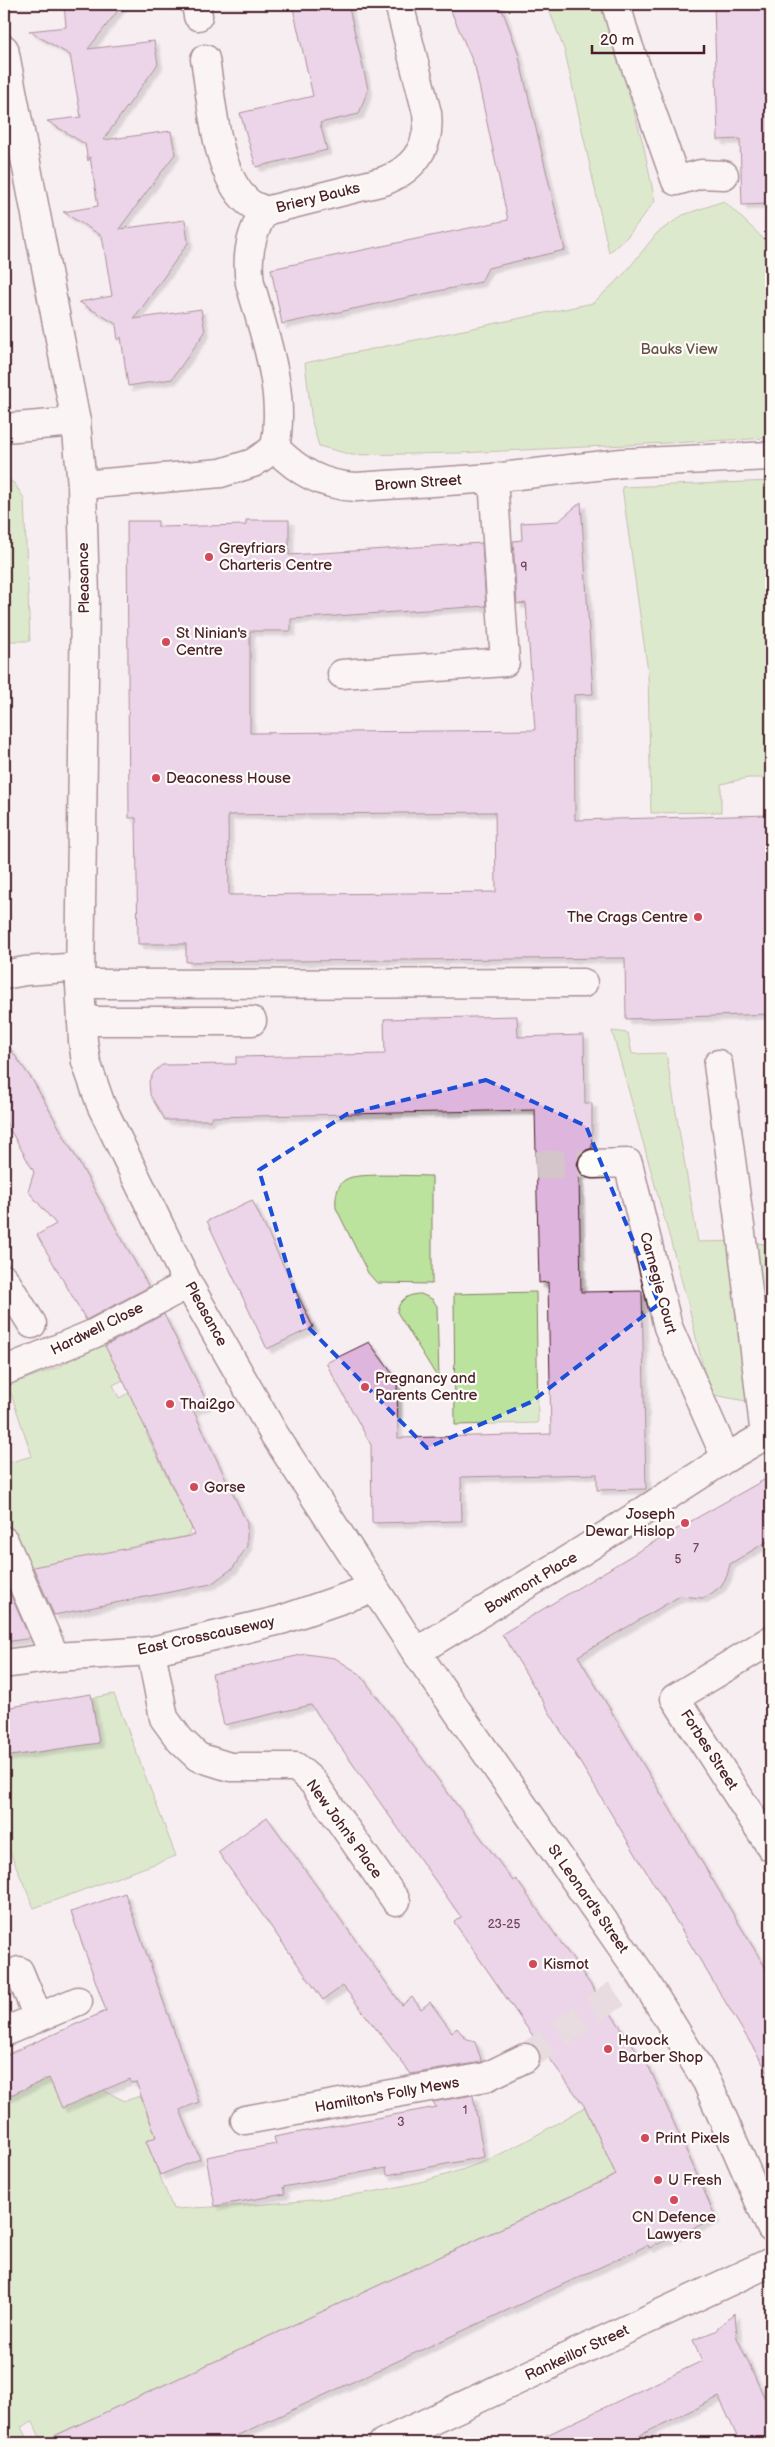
<svg xmlns="http://www.w3.org/2000/svg" width="775" height="2447" font-family="'Balsamiq Sans',sans-serif">
	<defs>
		<filter id="shadow"><feDropShadow dx="4.5" dy="4.5" stdDeviation="1" flood-color="#0004"/></filter>
	</defs>
	<rect width="100%" height="100%" fill="#f7eef2"/>
	<filter id="ink" filterUnits="userSpaceOnUse"><feTurbulence type="fractalNoise" baseFrequency=".02" numOctaves="2"/><feDisplacementMap in="SourceGraphic" scale="10" xChannelSelector="R" yChannelSelector="G"/><feConvolveMatrix kernelMatrix="1 2 1 2 8 2 1 2 1" color-interpolation-filters="sRGB"/></filter>
	<g filter="url(#ink)">
		<g fill="#bce39e" stroke="#838164">
			<path d="M 547,4 L 603,4 L 643,143 L 655,201 L 628,236 L 609,253 L 565,52 Z"/>
			<path d="M 724,201 L 771,246 L 771,438 L 461,453 L 352,455 L 319,446 L 312,422 L 305,363 L 593,303 L 625,273 L 657,233 L 683,215 Z"/>
			<path d="M 4,478 L 14,483 L 24,498 L 30,641 L 4,641 Z"/>
			<path d="M 771,481 L 771,778 L 748,778 L 721,784 L 721,812 L 651,813 L 648,672 L 622,487 Z"/>
			<path d="M 612,1031 L 628,1033 L 632,1054 L 666,1053 L 698,1242 L 742,1241 L 771,1245 L 771,1406 L 709,1394 L 689,1307 Z"/>
			<path d="M 432,1176 L 432,1284 L 377,1283 L 368,1273 L 336,1208 C 335,1196 337,1182 349,1178 C 361,1173 416,1176 432,1176 Z"/>
			<path d="M 536,1292 L 538,1423 L 455,1425 L 454,1294 Z"/>
			<path d="M 421,1294 L 432,1299 L 437,1306 L 439,1380 L 397,1312 C 399,1299 409,1294 421,1294 Z"/>
			<path d="M 111,1334 L 117,1348 L 109,1353 L 123,1380 L 113,1385 L 119,1398 L 137,1389 L 160,1427 L 146,1433 L 192,1529 L 187,1536 L 148,1545 L 57,1614 L 50,1616 L 4,1516 L 4,1464 L 32,1456 L 8,1385 L 59,1367 Z"/>
			<path d="M 114,1694 L 176,1856 L 34,1908 L 4,1838 L 4,1757 L 99,1743 L 92,1698 Z"/>
			<path d="M 49,2078 L 103,2090 L 125,2101 L 140,2096 L 156,2137 L 146,2141 L 173,2209 C 271,2204 370,2201 464,2169 C 503,2156 549,2128 585,2107 L 616,2175 L 42,2442 L 33,2422 L 21,2427 L 29,2443 L 20,2443 L 18,2440 L 4,2443 L 4,2098 Z"/>
		</g>
		<g fill="#deb5dd" stroke="#4a1f2b" fill-rule="evenodd" filter="url(#shadow)">
			<path d="M 64,4 L 123,4 L 88,49 L 154,41 L 158,64 L 103,140 L 171,131 L 175,154 L 119,229 L 185,220 L 188,243 L 134,319 L 201,309 L 205,332 L 172,379 L 128,386 L 121,337 L 118,341 L 116,324 L 79,302 L 112,296 L 102,236 L 63,212 L 98,206 L 90,157 L 88,161 L 85,144 L 47,121 L 81,117 L 70,55 L 29,31 L 66,27 Z"/>
			<path d="M 292,4 L 348,4 L 368,89 L 359,114 L 320,123 L 327,150 L 256,167 L 240,113 L 313,96 Z"/>
			<path d="M 448,4 L 500,4 L 517,49 L 565,250 L 488,268 L 481,282 L 282,324 L 271,269 L 508,220 L 475,67 Z"/>
			<path d="M 714,4 L 767,4 L 771,204 L 742,205 L 740,139 L 718,140 Z"/>
			<path d="M 581,502 L 593,694 L 574,695 L 575,820 L 771,815 L 771,1014 L 626,1019 L 625,958 L 186,962 L 186,944 L 138,944 L 136,818 L 129,818 L 127,521 L 158,521 L 158,527 L 246,525 L 246,520 L 289,520 L 289,555 L 482,543 L 486,606 L 291,619 L 291,631 L 250,631 L 250,733 L 535,730 L 526,603 L 517,604 L 513,541 L 522,540 L 521,523 L 559,521 ZM 495,812 L 496,892 L 229,895 L 228,815 Z"/>
			<path d="M 517,1016 L 518,1037 L 584,1035 L 585,1103 L 592,1103 L 592,1148 L 584,1151 L 580,1156 L 577,1164 L 582,1175 L 579,1175 L 581,1292 L 642,1291 L 646,1489 L 597,1490 L 597,1474 L 461,1477 L 462,1521 L 372,1523 L 371,1445 L 326,1363 L 369,1342 L 397,1380 L 398,1438 L 551,1434 L 548,1282 L 539,1283 L 535,1110 L 211,1117 L 211,1120 L 165,1120 L 150,1095 L 149,1081 L 154,1072 L 162,1065 L 236,1064 L 236,1057 L 385,1054 L 384,1019 Z"/>
			<path d="M 4,1040 L 33,1081 L 149,1287 L 86,1320 L 37,1235 L 56,1224 L 28,1191 L 34,1172 L 4,1119 Z"/>
			<path d="M 252,1200 L 313,1327 L 267,1349 L 207,1221 Z"/>
			<path d="M 164,1314 L 208,1404 L 193,1410 L 247,1523 L 247,1546 L 233,1568 L 211,1584 L 54,1615 L 33,1567 L 195,1535 L 123,1380 L 105,1346 Z"/>
			<path d="M 771,1476 L 771,1539 L 730,1564 L 727,1576 L 721,1586 L 712,1593 L 703,1598 L 680,1596 L 578,1656 L 771,1977 L 771,2077 L 502,1634 L 647,1546 Z"/>
			<path d="M 4,1579 L 29,1637 L 26,1639 L 4,1642 Z"/>
			<path d="M 306,1654 L 335,1658 L 360,1674 L 513,1881 L 516,1879 L 650,2069 L 716,2218 L 649,2248 L 648,2245 L 221,2443 L 39,2443 L 616,2175 L 585,2107 L 523,2022 L 454,1922 L 461,1917 L 311,1705 L 224,1725 L 212,1674 Z"/>
			<path d="M 91,1694 L 99,1743 L 4,1757 L 4,1708 Z"/>
			<path d="M 267,1817 L 402,2005 L 412,1997 L 421,2009 L 430,2002 L 452,2032 L 457,2028 L 465,2038 L 475,2042 L 482,2062 L 411,2074 L 343,1986 L 323,2000 L 218,1852 Z"/>
			<path d="M 125,1893 L 199,2102 L 180,2110 L 200,2159 L 160,2175 L 146,2141 L 156,2137 L 136,2082 L 131,2083 L 130,2079 L 62,2108 L 49,2078 L 4,2098 L 4,2056 L 106,2011 L 71,1912 Z"/>
			<path d="M 473,2095 L 484,2157 L 387,2175 L 386,2168 L 283,2187 L 285,2194 L 215,2206 L 206,2157 L 276,2144 L 274,2137 L 436,2107 L 433,2102 Z"/>
			<path d="M 735,2313 L 737,2338 L 771,2412 L 771,2443 L 740,2443 L 719,2397 L 624,2443 L 530,2443 L 702,2361 L 693,2340 L 715,2331 Z"/>
		</g>
		<g fill="none" stroke-linecap="round" stroke-linejoin="round">
			<g stroke="#d4c5ca" stroke-width="28" stroke-dasharray="28 14" stroke-linecap="butt">
				<path d="M 536,1165 L 593,1164"/>
				<path d="M 525,2058 L 642,1976"/>
			</g>
			<g stroke="#4a1f2b" stroke-width="31">
				<g id="minor">
					<path d="M 196,4 L 198,16"/>
					<path d="M 616,4 L 625,36 L 676,181 L 701,174 L 724,175"/>
					<path d="M 4,49 L 76,422 L 82,485 L 85,598 L 80,984 L 83,1041 L 86,1062 L 101,1105 L 188,1284 L 274,1434 L 416,1652 L 642,1976 L 707,2082 L 771,2228"/>
					<path d="M 205,59 C 212,100 215,174 248,202 C 253,206 260,208 265,211"/>
					<path d="M 4,428 L 76,422"/>
					<path d="M 275,448 C 286,392 265,337 250,283 C 246,256 250,233 265,211 L 384,181 C 414,169 431,147 427,113 L 399,4"/>
					<path d="M 275,448 C 299,472 321,485 356,487 L 493,478 L 622,463 L 771,456"/>
					<path d="M 82,485 L 221,473 L 253,463 L 275,448"/>
					<path d="M 342,674 L 505,662 L 493,478"/>
					<path d="M 4,975 L 25,971 L 80,967"/>
					<path d="M 80,984 L 583,983"/>
					<path d="M 82,1021 L 252,1021"/>
					<path d="M 718,1064 L 742,1241 L 765,1436"/>
					<path d="M 593,1164 L 628,1163 L 668,1327 L 726,1458"/>
					<path d="M 4,1279 L 32,1324"/>
					<path d="M 4,1371 L 93,1334 L 188,1284"/>
					<path d="M 4,1541 L 55,1657"/>
					<path d="M 771,1640 L 675,1698 L 771,1847"/>
					<path d="M 151,1651 L 164,1718 L 180,1740 L 198,1757 L 230,1767 L 296,1767 L 313,1782 L 396,1901"/>
					<path d="M 416,1652 L 582,1551 L 726,1458 L 771,1432"/>
					<path d="M 4,1664 L 55,1657 L 151,1651 L 281,1620 L 374,1588"/>
					<path d="M 19,1971 L 38,2017"/>
					<path d="M 4,2032 L 78,2001"/>
					<path d="M 245,2120 L 486,2077 L 525,2058"/>
					<path d="M 383,2443 L 771,2262"/>
				</g>
			</g>
			<use href="#minor" stroke="#fdfcf7" stroke-width="28"/>
		</g>
	</g>
	<path d="M0 0H775V2447H0ZM 486,1080 L 586,1126 L 659,1304 L 531,1402 L 427,1448 L 304,1323 L 259,1170 L 347,1114 Z" fill="#f7eef2" fill-opacity=".55" fill-rule="evenodd"/>
	<path fill="none" stroke="#1d4ed8" stroke-width="4" stroke-dasharray="10 6" stroke-linejoin="round" d="M 486,1080 L 586,1126 L 659,1304 L 531,1402 L 427,1448 L 304,1323 L 259,1170 L 347,1114 Z"/>
	<g fill="#d1495b" stroke="#fdfcf7" stroke-width="2">
		<circle cx="209" cy="557" r="5"/>
		<circle cx="166" cy="642" r="5"/>
		<circle cx="156" cy="778" r="5"/>
		<circle cx="698" cy="917" r="5"/>
		<circle cx="365" cy="1387" r="5"/>
		<circle cx="170" cy="1404" r="5"/>
		<circle cx="194" cy="1487" r="5"/>
		<circle cx="685" cy="1523" r="5"/>
		<circle cx="533" cy="1964" r="5"/>
		<circle cx="608" cy="2049" r="5"/>
		<circle cx="645" cy="2138" r="5"/>
		<circle cx="658" cy="2180" r="5"/>
		<circle cx="674" cy="2200" r="5"/>
	</g>
	<g text-anchor="middle" dominant-baseline="central" stroke-width="4.5" stroke-linejoin="round" paint-order="stroke">
		<g font-size="12" fill="#6f4458">
			<text x="524" y="567">9</text>
			<text x="696" y="1548">7</text>
			<text x="678" y="1559">5</text>
			<text x="504" y="1924">23-25</text>
			<text x="465" y="2110">1</text>
			<text x="401" y="2122">3</text>
		</g>
		<g font-size="15" fill="#4a1f2b" stroke="#fdfcf7">
			<text transform="translate(318 198) rotate(-14)">Briery Bauks</text>
			<text transform="translate(418 483) rotate(-4)">Brown Street</text>
			<text transform="translate(84 578) rotate(-91)">Pleasance</text>
			<text transform="translate(658 1283) rotate(75)">Carnegie Court</text>
			<text transform="translate(206 1314) rotate(61)">Pleasance</text>
			<text transform="translate(97 1329) rotate(-26)">Hardwell Close</text>
			<text transform="translate(531 1583) rotate(-31)">Bowmont Place</text>
			<text transform="translate(206 1636) rotate(-12)">East Crosscauseway</text>
			<text transform="translate(709 1750) rotate(57)">Forbes Street</text>
			<text transform="translate(344 1829) rotate(54)">New John's Place</text>
			<text transform="translate(588 1899) rotate(55)">St Leonard's Street</text>
			<text transform="translate(387 2095) rotate(-10)">Hamilton's Folly Mews</text>
			<text transform="translate(577 2353) rotate(-25)">Rankeillor Street</text>
		</g>
		<g font-size="15" fill="#665048" stroke="#fdfcf7">
			<text x="679" y="349">Bauks View</text>
		</g>
		<g font-size="15" fill="#4a1f2b" stroke="#fdfcf7" text-anchor="start">
			<text x="219" y="548">Greyfriars<tspan x="219" dy="17">Charteris Centre</tspan></text>
			<text x="176" y="633">St Ninian's<tspan x="176" dy="17">Centre</tspan></text>
			<text x="166" y="778">Deaconess House</text>
			<text x="688" y="917" text-anchor="end">The Crags Centre</text>
			<text x="375" y="1378">Pregnancy and<tspan x="375" dy="17">Parents Centre</tspan></text>
			<text x="180" y="1404">Thai2go</text>
			<text x="204" y="1487">Gorse</text>
			<text x="675" y="1514" text-anchor="end">Joseph<tspan x="675" dy="17">Dewar Hislop</tspan></text>
			<text x="543" y="1964">Kismot</text>
			<text x="618" y="2040">Havock<tspan x="618" dy="17">Barber Shop</tspan></text>
			<text x="655" y="2138">Print Pixels</text>
			<text x="668" y="2180">U Fresh</text>
			<text x="674" y="2217" text-anchor="middle">CN Defence<tspan x="674" dy="17">Lawyers</tspan></text>
		</g>
	</g>
	<rect width="775" height="2447" fill="none" stroke="#fdfcf7" stroke-width="20"/>
	<rect x="10" y="10" width="755" height="2427" fill="none" stroke="#4a1f2b" stroke-width="2" filter="url(#ink)"/>
	<path d="M592 45v8h112v-8" fill="none" stroke="#4a1f2b" stroke-width="2.5"/>
	<text x="600" y="45" font-size="15" fill="#4a1f2b" stroke="#fdfcf7" stroke-width="4" paint-order="stroke">20 m</text>
</svg>
